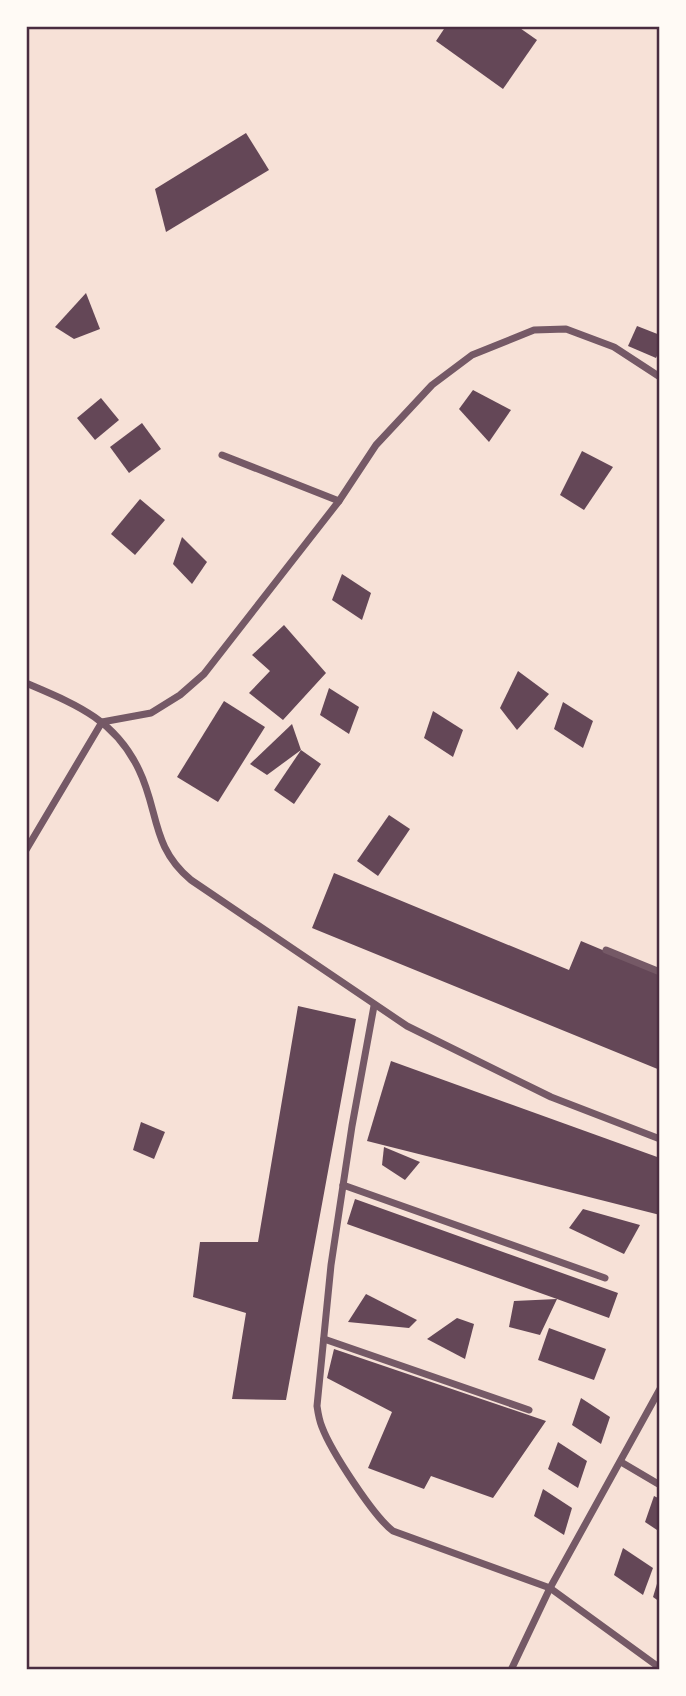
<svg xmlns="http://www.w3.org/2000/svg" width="686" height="1696" font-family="Roboto,sans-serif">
	<rect width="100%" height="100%" fill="#f7e1d7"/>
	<g fill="#644757">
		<path d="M 446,26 L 517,26 L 537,40 L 503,89 L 436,41 Z"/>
		<path d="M 246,133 L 269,170 L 166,232 L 155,189 Z"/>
		<path d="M 86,293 L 100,329 L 74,339 L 55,327 Z"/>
		<path d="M 637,326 L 660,335 L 660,350 L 656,358 L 628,346 Z"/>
		<path d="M 473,390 L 511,410 L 489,442 L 459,409 Z"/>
		<path d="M 101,398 L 119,420 L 95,440 L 77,418 Z"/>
		<path d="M 142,423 L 161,449 L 129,473 L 110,447 Z"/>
		<path d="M 582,451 L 613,467 L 584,510 L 560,495 Z"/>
		<path d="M 140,499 L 165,520 L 135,555 L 111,534 Z"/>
		<path d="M 182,537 L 207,562 L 192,584 L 173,564 Z"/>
		<path d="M 342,574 L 371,593 L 362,620 L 332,600 Z"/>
		<path d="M 284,625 L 326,673 L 283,720 L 249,693 L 270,671 L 252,655 Z"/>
		<path d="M 518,671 L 549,694 L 517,730 L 500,708 Z"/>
		<path d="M 329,688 L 359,707 L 349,734 L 320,715 Z"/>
		<path d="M 224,701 L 265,727 L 218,802 L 177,777 Z"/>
		<path d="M 563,702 L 593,721 L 583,748 L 554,729 Z"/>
		<path d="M 433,711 L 463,730 L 453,757 L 424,738 Z"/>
		<path d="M 292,724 L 301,750 L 267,775 L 250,764 Z"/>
		<path d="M 301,750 L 321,764 L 294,804 L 274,790 Z"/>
		<path d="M 389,815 L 410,829 L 378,876 L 357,861 Z"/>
		<path d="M 334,873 L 569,970 L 581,941 L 660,974 L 660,1070 L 312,928 Z"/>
		<path d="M 298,1006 L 356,1019 L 286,1400 L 232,1399 L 246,1313 L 193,1297 L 200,1242 L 258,1242 Z"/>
		<path d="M 391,1061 L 660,1158 L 660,1215 L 367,1141 Z"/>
		<path d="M 141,1122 L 165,1132 L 154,1159 L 133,1150 Z"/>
		<path d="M 384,1147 L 420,1162 L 405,1180 L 382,1165 Z"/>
		<path d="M 355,1199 L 618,1293 L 609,1318 L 557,1299 L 540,1335 L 509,1327 L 514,1301 L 557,1299 L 347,1224 Z"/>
		<path d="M 583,1209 L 640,1225 L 624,1254 L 569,1228 Z"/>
		<path d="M 366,1294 L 417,1320 L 409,1328 L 348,1322 Z"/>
		<path d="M 457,1318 L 474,1324 L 465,1359 L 427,1339 Z"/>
		<path d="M 549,1328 L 606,1349 L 594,1380 L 538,1360 Z"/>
		<path d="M 334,1349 L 546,1421 L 493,1498 L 431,1476 L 424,1489 L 368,1468 L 392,1412 L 327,1378 Z"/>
		<path d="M 581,1398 L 610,1417 L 601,1444 L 572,1425 Z"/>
		<path d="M 558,1442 L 587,1461 L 578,1488 L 548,1469 Z"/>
		<path d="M 543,1489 L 572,1508 L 564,1535 L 534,1516 Z"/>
		<path d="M 654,1496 L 660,1499 L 660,1532 L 645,1522 Z"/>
		<path d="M 623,1548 L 653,1568 L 643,1595 L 614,1575 Z"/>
		<path d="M 659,1577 L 660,1578 L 660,1602 L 653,1597 Z"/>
	</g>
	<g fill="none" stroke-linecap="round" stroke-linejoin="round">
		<g stroke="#755966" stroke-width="7">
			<path d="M 222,455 L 339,501"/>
			<path d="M 26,683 C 75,704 115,719 139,770 C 159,811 151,847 191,880 L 407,1026 L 551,1097 L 660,1139"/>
			<path d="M 26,850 L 102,722 L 151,713 L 180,695 L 204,674 L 339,501 L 376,445 L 432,385 L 472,355 L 534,330 L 566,329 L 614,347 L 660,377"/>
			<path d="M 606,950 L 660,972"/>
			<path d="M 374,1006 L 352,1126 L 331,1265 L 317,1406 C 318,1413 319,1420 322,1427 C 331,1451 374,1517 393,1531 L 550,1588 L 660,1668"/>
			<path d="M 343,1185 L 605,1278"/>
			<path d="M 324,1339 L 529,1410"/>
			<path d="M 621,1462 L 660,1485"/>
			<path d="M 511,1670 L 550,1588 L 660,1389"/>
		</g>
	</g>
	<rect width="686" height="1696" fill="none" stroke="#fffaf5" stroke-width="56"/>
	<rect x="28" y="28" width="630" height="1640" fill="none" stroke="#4a2c40" stroke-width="2.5"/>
</svg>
